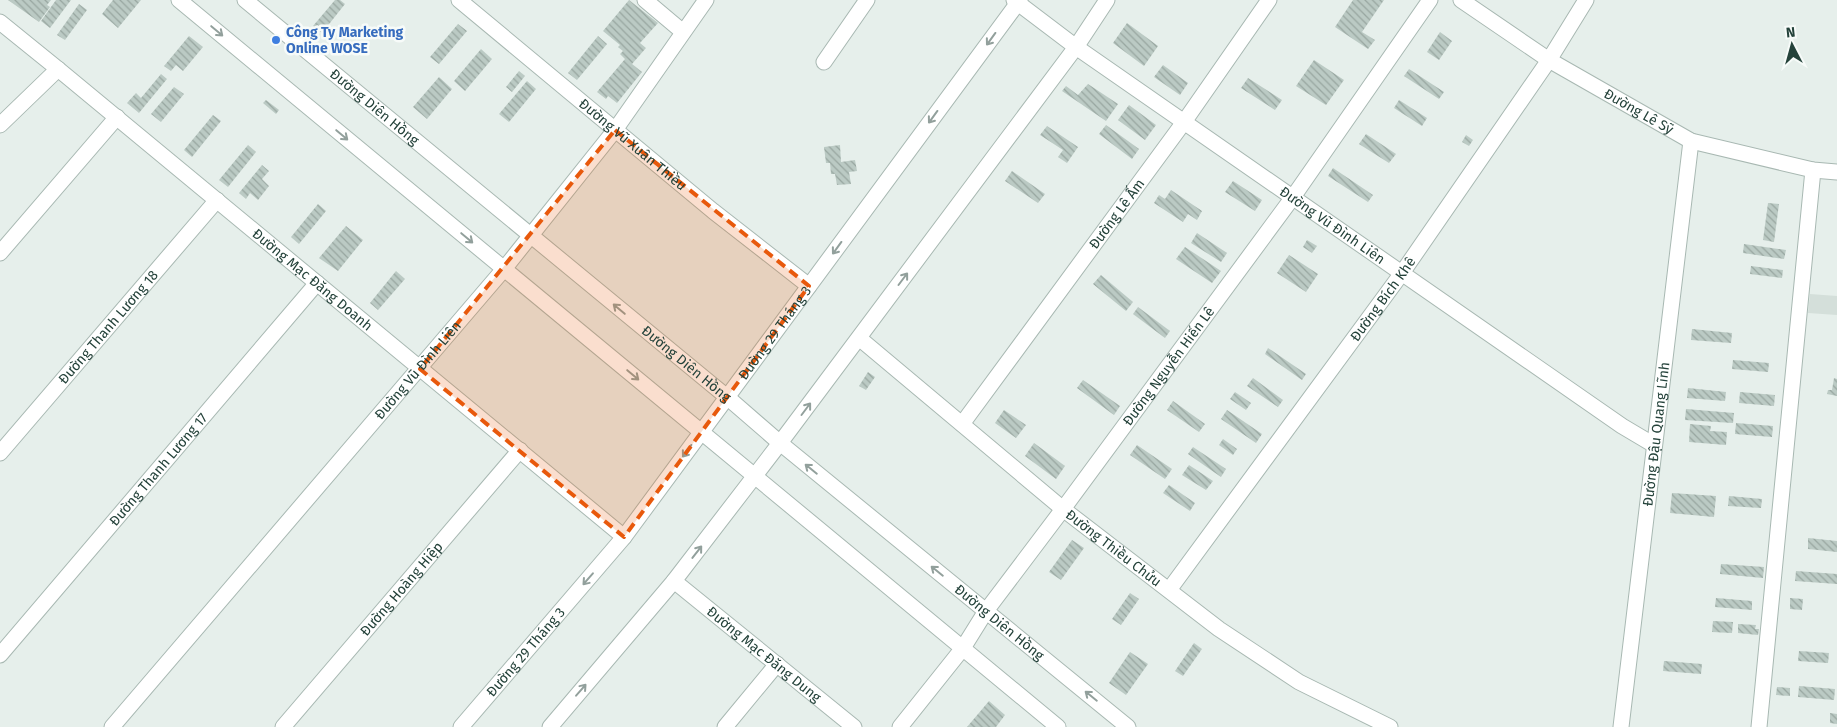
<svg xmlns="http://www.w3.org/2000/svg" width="1837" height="727" font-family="'Fira Sans',sans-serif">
	<defs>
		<pattern id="building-back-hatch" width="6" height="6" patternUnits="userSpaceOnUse" patternTransform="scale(1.25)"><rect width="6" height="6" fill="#bbcac4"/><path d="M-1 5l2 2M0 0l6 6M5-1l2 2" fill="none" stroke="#98a6a0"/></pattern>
	</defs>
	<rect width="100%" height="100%" fill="#e6efeb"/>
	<path fill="#d4dfda" d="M 1810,294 L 1837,296 L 1837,315 L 1808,313 Z"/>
	<g fill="url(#building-back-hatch)">
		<path d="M 8,0 L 51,0 L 47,5 L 50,7 L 39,22 Z"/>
		<path d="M 56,0 L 71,0 L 50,28 L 41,21 Z"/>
		<path d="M 113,0 L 141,0 L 118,28 L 102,14 Z"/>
		<path d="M 335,0 L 340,0 L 345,4 L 322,33 L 313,26 Z"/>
		<path d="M 629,0 L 658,23 L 640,43 L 646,48 L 632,64 L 642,72 L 617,103 L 608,96 L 606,99 L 597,92 L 625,59 L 620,54 L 623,51 L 618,47 L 620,45 L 603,31 Z"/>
		<path d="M 1353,0 L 1384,0 L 1362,32 L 1375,40 L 1368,49 L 1335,27 Z"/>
		<path d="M 79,4 L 87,10 L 65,40 L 57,35 Z"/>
		<path d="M 1127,23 L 1158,46 L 1144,66 L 1113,43 Z"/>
		<path d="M 458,24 L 467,31 L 439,64 L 430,57 Z"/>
		<path d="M 1440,32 L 1452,41 L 1439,60 L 1427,52 Z"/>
		<path d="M 189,36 L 203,47 L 183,71 L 176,65 L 171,71 L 164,66 Z"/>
		<path d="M 598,36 L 607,44 L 577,80 L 568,73 Z"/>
		<path d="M 481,49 L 492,59 L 465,91 L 454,81 Z"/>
		<path d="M 1314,60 L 1344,80 L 1326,105 L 1296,86 Z"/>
		<path d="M 1163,65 L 1188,83 L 1180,95 L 1154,77 Z"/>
		<path d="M 1409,69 L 1444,92 L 1439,99 L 1404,76 Z"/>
		<path d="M 519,71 L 525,76 L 512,92 L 506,87 Z"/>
		<path d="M 161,74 L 167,79 L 139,113 L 127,103 L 136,93 L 141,98 Z"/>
		<path d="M 439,77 L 452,89 L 427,119 L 413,107 Z"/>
		<path d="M 1248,78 L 1282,100 L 1275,110 L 1241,88 Z"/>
		<path d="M 527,81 L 536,89 L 509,122 L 499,114 Z"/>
		<path d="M 1088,84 L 1118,104 L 1106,121 L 1062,91 L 1066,86 L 1078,95 Z"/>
		<path d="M 174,87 L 184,94 L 161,122 L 151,114 Z"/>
		<path d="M 266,100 L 279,110 L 276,114 L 263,103 Z"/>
		<path d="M 1399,100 L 1427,118 L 1422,126 L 1394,108 Z"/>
		<path d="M 1129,105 L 1156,125 L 1145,140 L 1118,120 Z"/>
		<path d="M 213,115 L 221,121 L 192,157 L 184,150 Z"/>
		<path d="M 1106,125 L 1139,149 L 1132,159 L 1099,134 Z"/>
		<path d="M 1047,126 L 1078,147 L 1067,163 L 1058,157 L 1063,150 L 1040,135 Z"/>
		<path d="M 1366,134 L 1396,154 L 1389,163 L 1359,144 Z"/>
		<path d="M 1466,135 L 1473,140 L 1469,146 L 1462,142 Z"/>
		<path d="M 248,145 L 256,152 L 228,187 L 219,180 Z"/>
		<path d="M 840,145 L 841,162 L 855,160 L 857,171 L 849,172 L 851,184 L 837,185 L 835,174 L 831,174 L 830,163 L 826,163 L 824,147 Z"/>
		<path d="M 262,165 L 269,171 L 262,179 L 269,186 L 258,200 L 250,193 L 246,199 L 239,193 Z"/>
		<path d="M 1333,168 L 1373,195 L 1368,202 L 1328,176 Z"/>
		<path d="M 1012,171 L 1045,194 L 1038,203 L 1005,181 Z"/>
		<path d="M 1233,181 L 1262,200 L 1255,211 L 1225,192 Z"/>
		<path d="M 1171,190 L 1202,211 L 1197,220 L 1188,214 L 1183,222 L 1154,203 L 1159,195 L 1165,199 Z"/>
		<path d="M 1768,203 L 1779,204 L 1774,242 L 1763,240 Z"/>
		<path d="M 318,204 L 326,211 L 299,244 L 291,237 Z"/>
		<path d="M 346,226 L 363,240 L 338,271 L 319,258 Z"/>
		<path d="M 1197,233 L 1227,253 L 1221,262 L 1191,243 Z"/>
		<path d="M 1307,240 L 1317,246 L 1312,253 L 1303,247 Z"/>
		<path d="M 1744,244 L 1786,250 L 1784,259 L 1743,253 Z"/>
		<path d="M 1185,247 L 1221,271 L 1212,283 L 1176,259 Z"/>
		<path d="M 1289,255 L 1318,274 L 1306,292 L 1277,273 Z"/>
		<path d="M 1751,266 L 1783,270 L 1782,278 L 1750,274 Z"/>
		<path d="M 396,271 L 405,279 L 378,310 L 370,303 Z"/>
		<path d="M 1101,275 L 1133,302 L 1126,311 L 1093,284 Z"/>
		<path d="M 1138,307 L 1170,331 L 1165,338 L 1133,314 Z"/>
		<path d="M 1692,329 L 1732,333 L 1731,343 L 1691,340 Z"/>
		<path d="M 1268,348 L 1306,374 L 1302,380 L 1265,354 Z"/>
		<path d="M 1733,360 L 1769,363 L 1768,372 L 1732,369 Z"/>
		<path d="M 868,372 L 875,377 L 866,390 L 859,386 Z"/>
		<path d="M 1253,378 L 1283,400 L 1278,407 L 1247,386 Z"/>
		<path d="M 1834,378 L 1837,379 L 1837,396 L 1827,394 L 1828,390 L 1832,390 Z"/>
		<path d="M 1083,380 L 1120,406 L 1114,415 L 1077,388 Z"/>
		<path d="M 1688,388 L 1726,392 L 1725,401 L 1687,398 Z"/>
		<path d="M 1235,392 L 1251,403 L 1246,410 L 1230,399 Z"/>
		<path d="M 1740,392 L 1775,395 L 1774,406 L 1739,403 Z"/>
		<path d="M 1173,401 L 1205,424 L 1199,432 L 1167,410 Z"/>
		<path d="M 1686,409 L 1734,413 L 1733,423 L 1685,420 Z"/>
		<path d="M 1004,410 L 1026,425 L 1016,438 L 995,423 Z"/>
		<path d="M 1227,410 L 1262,434 L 1256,443 L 1221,419 Z"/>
		<path d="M 1736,423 L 1773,426 L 1772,437 L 1735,434 Z"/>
		<path d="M 1690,424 L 1711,426 L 1710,431 L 1727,432 L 1726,445 L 1689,442 Z"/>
		<path d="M 1223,439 L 1237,449 L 1233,455 L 1219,445 Z"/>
		<path d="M 1034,443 L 1065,466 L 1056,479 L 1025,456 Z"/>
		<path d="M 1137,445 L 1172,469 L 1165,479 L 1130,455 Z"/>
		<path d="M 1193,447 L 1226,469 L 1221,477 L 1188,454 Z"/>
		<path d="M 1189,465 L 1213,481 L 1206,490 L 1182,475 Z"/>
		<path d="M 1169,485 L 1195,503 L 1190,511 L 1163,493 Z"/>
		<path d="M 1672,493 L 1716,496 L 1714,517 L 1670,513 Z"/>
		<path d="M 1729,496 L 1762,499 L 1761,508 L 1728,506 Z"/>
		<path d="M 1808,538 L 1837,541 L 1837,552 L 1808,549 Z"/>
		<path d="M 1072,540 L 1084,548 L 1061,580 L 1049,572 Z"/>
		<path d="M 1721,564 L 1764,567 L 1763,578 L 1720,574 Z"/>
		<path d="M 1796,571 L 1837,574 L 1837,584 L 1795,581 Z"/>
		<path d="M 1130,593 L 1139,599 L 1121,625 L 1112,619 Z"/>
		<path d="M 1716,598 L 1752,601 L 1752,610 L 1715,607 Z"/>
		<path d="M 1790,598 L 1803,599 L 1802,610 L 1790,609 Z"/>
		<path d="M 1713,621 L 1733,622 L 1732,633 L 1712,632 Z"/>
		<path d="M 1738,624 L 1756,625 L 1755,629 L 1759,629 L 1758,635 L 1738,633 Z"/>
		<path d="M 1194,643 L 1202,649 L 1183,676 L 1175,671 Z"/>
		<path d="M 1799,651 L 1829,653 L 1828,663 L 1798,661 Z"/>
		<path d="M 1130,652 L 1148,664 L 1126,695 L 1109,683 Z"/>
		<path d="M 1664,661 L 1702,664 L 1701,674 L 1663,671 Z"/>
		<path d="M 1799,686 L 1835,689 L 1834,700 L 1798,697 Z"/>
		<path d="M 1777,687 L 1790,688 L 1790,696 L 1776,695 Z"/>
		<path d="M 989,701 L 1005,715 L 996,727 L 967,727 Z"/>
		<path d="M 1830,713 L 1837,714 L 1837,724 L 1830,723 Z"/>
	</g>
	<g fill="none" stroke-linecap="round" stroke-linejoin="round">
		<g stroke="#a8b8b2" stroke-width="17">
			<g id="minor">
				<path d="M 179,0 L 1058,727"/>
				<path id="s1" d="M 245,0 L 727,397 L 780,443 L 1128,727"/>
				<path id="s2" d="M 459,0 L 713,211 L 809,286"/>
				<path d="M 645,0 L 683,32"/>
				<path id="s3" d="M 1014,0 L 1076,47 L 1622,426 L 1654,445"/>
				<path id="s4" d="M 1461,0 L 1549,60 L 1691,141 L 1813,170 L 1837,172"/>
				<path id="s5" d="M 0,22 L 58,69 L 624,537"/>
				<path d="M 824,62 L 867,0"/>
				<path d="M 0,125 L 58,69"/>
				<path d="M 0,253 L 117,117"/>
				<path id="s6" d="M 859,338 L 1063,509 L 1219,629 L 1299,682 L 1390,727"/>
				<path id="s7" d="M 962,424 L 1184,122 L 1269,0"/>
				<path id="s8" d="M 0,453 L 217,200"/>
				<path id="s9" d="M 674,581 L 854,727"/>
				<path id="s10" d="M 1169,590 L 1402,273 L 1549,60 L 1586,0"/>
				<path id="s11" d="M 0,655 L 317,283"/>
				<path id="s12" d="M 112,727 L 504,269 L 615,130 L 706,0"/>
				<path id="s13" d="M 283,727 L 520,450"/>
				<path id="s14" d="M 461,727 L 624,537 L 1020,0"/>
				<path d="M 550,727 L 674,581 L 780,443 L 1076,47 L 1107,0"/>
				<path d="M 725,727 L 777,664"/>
				<path id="s15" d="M 900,727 L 963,648 L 986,611 L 1063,509 L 1293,197 L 1430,0"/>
				<path id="s16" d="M 1621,727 L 1691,141"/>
				<path d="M 1759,727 L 1813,170"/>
			</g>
		</g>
		<use href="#minor" stroke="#fff" stroke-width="15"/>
	</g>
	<defs><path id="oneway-shaft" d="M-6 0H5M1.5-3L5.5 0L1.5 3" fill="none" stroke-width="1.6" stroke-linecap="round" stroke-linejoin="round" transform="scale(1.25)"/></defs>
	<g stroke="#92a09c">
		<use href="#oneway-shaft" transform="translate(217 31) rotate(40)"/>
		<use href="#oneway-shaft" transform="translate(991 39) rotate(126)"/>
		<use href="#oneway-shaft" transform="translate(933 117) rotate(126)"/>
		<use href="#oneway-shaft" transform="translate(342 135) rotate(40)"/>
		<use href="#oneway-shaft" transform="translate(467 238) rotate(40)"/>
		<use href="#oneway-shaft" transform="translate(837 248) rotate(126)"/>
		<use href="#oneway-shaft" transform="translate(903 279) rotate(-53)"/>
		<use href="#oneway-shaft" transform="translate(619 309) rotate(-140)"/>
		<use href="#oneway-shaft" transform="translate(633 375) rotate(40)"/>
		<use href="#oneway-shaft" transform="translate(806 409) rotate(-53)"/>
		<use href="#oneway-shaft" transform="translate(687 451) rotate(126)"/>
		<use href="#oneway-shaft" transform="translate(811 469) rotate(-141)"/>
		<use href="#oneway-shaft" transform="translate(697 552) rotate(-52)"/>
		<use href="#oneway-shaft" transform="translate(937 571) rotate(-141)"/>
		<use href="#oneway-shaft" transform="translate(588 579) rotate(131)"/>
		<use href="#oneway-shaft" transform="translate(581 690) rotate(-49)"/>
		<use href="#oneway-shaft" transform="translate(1091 696) rotate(-141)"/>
	</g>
	<path fill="#e8590c" fill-opacity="0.2" stroke="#e8590c" stroke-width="4" stroke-dasharray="10 6" stroke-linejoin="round" d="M 615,130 L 809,286 L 624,537 L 420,369 Z"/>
	<circle fill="#3f7fe0" stroke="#f7fbf9" stroke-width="2" cx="276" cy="40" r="5"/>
	<g text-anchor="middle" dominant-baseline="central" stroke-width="5" stroke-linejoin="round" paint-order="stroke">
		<g font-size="14" font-weight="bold" fill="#366cbe" stroke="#f7fbf9" text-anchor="start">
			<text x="286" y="32">Công Ty Marketing<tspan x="286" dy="16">Online WOSE</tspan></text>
		</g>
		<g font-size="14" fill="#24423a" stroke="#f7fbf9">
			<text stroke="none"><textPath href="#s1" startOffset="168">Đường Diên Hồng</textPath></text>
			<text stroke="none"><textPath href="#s4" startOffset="210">Đường Lê Sỹ</textPath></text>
			<text stroke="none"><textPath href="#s2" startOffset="226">Đường Vũ Xuân Thiều</textPath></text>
			<text stroke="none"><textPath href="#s7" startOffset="261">Đường Lê Ấm</textPath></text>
			<text stroke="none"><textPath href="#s3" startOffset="390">Đường Vũ Đình Liên</textPath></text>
			<text stroke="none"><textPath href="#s5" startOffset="405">Đường Mạc Đăng Doanh</textPath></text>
			<text stroke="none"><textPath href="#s10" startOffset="361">Đường Bích Khê</textPath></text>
			<text stroke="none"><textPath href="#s8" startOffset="166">Đường Thanh Lương 18</textPath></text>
			<text stroke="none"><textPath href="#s14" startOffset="504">Đường 29 Tháng 3</textPath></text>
			<text stroke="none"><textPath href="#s1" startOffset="572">Đường Diên Hồng</textPath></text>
			<text stroke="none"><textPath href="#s15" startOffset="450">Đường Nguyễn Hiến Lê</textPath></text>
			<text stroke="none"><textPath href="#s12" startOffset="470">Đường Vũ Đình Liên</textPath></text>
			<text stroke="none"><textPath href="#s16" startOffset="295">Đường Đậu Quang Lĩnh</textPath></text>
			<text stroke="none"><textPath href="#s11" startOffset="244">Đường Thanh Lương 17</textPath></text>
			<text stroke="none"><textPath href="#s6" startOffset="330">Đường Thiều Chửu</textPath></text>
			<text stroke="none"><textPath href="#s13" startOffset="182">Đường Hoàng Hiệp</textPath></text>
			<text stroke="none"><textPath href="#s1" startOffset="978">Đường Diên Hồng</textPath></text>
			<text stroke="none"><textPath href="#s14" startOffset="99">Đường 29 Tháng 3</textPath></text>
			<text stroke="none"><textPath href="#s9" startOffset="116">Đường Mạc Đăng Dung</textPath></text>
		</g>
	</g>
	<g transform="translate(1792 45) rotate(354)" stroke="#f7fbf9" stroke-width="4" paint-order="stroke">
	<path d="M0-4L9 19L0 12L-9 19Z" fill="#24423a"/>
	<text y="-8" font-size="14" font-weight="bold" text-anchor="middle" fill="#24423a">N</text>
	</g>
</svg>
